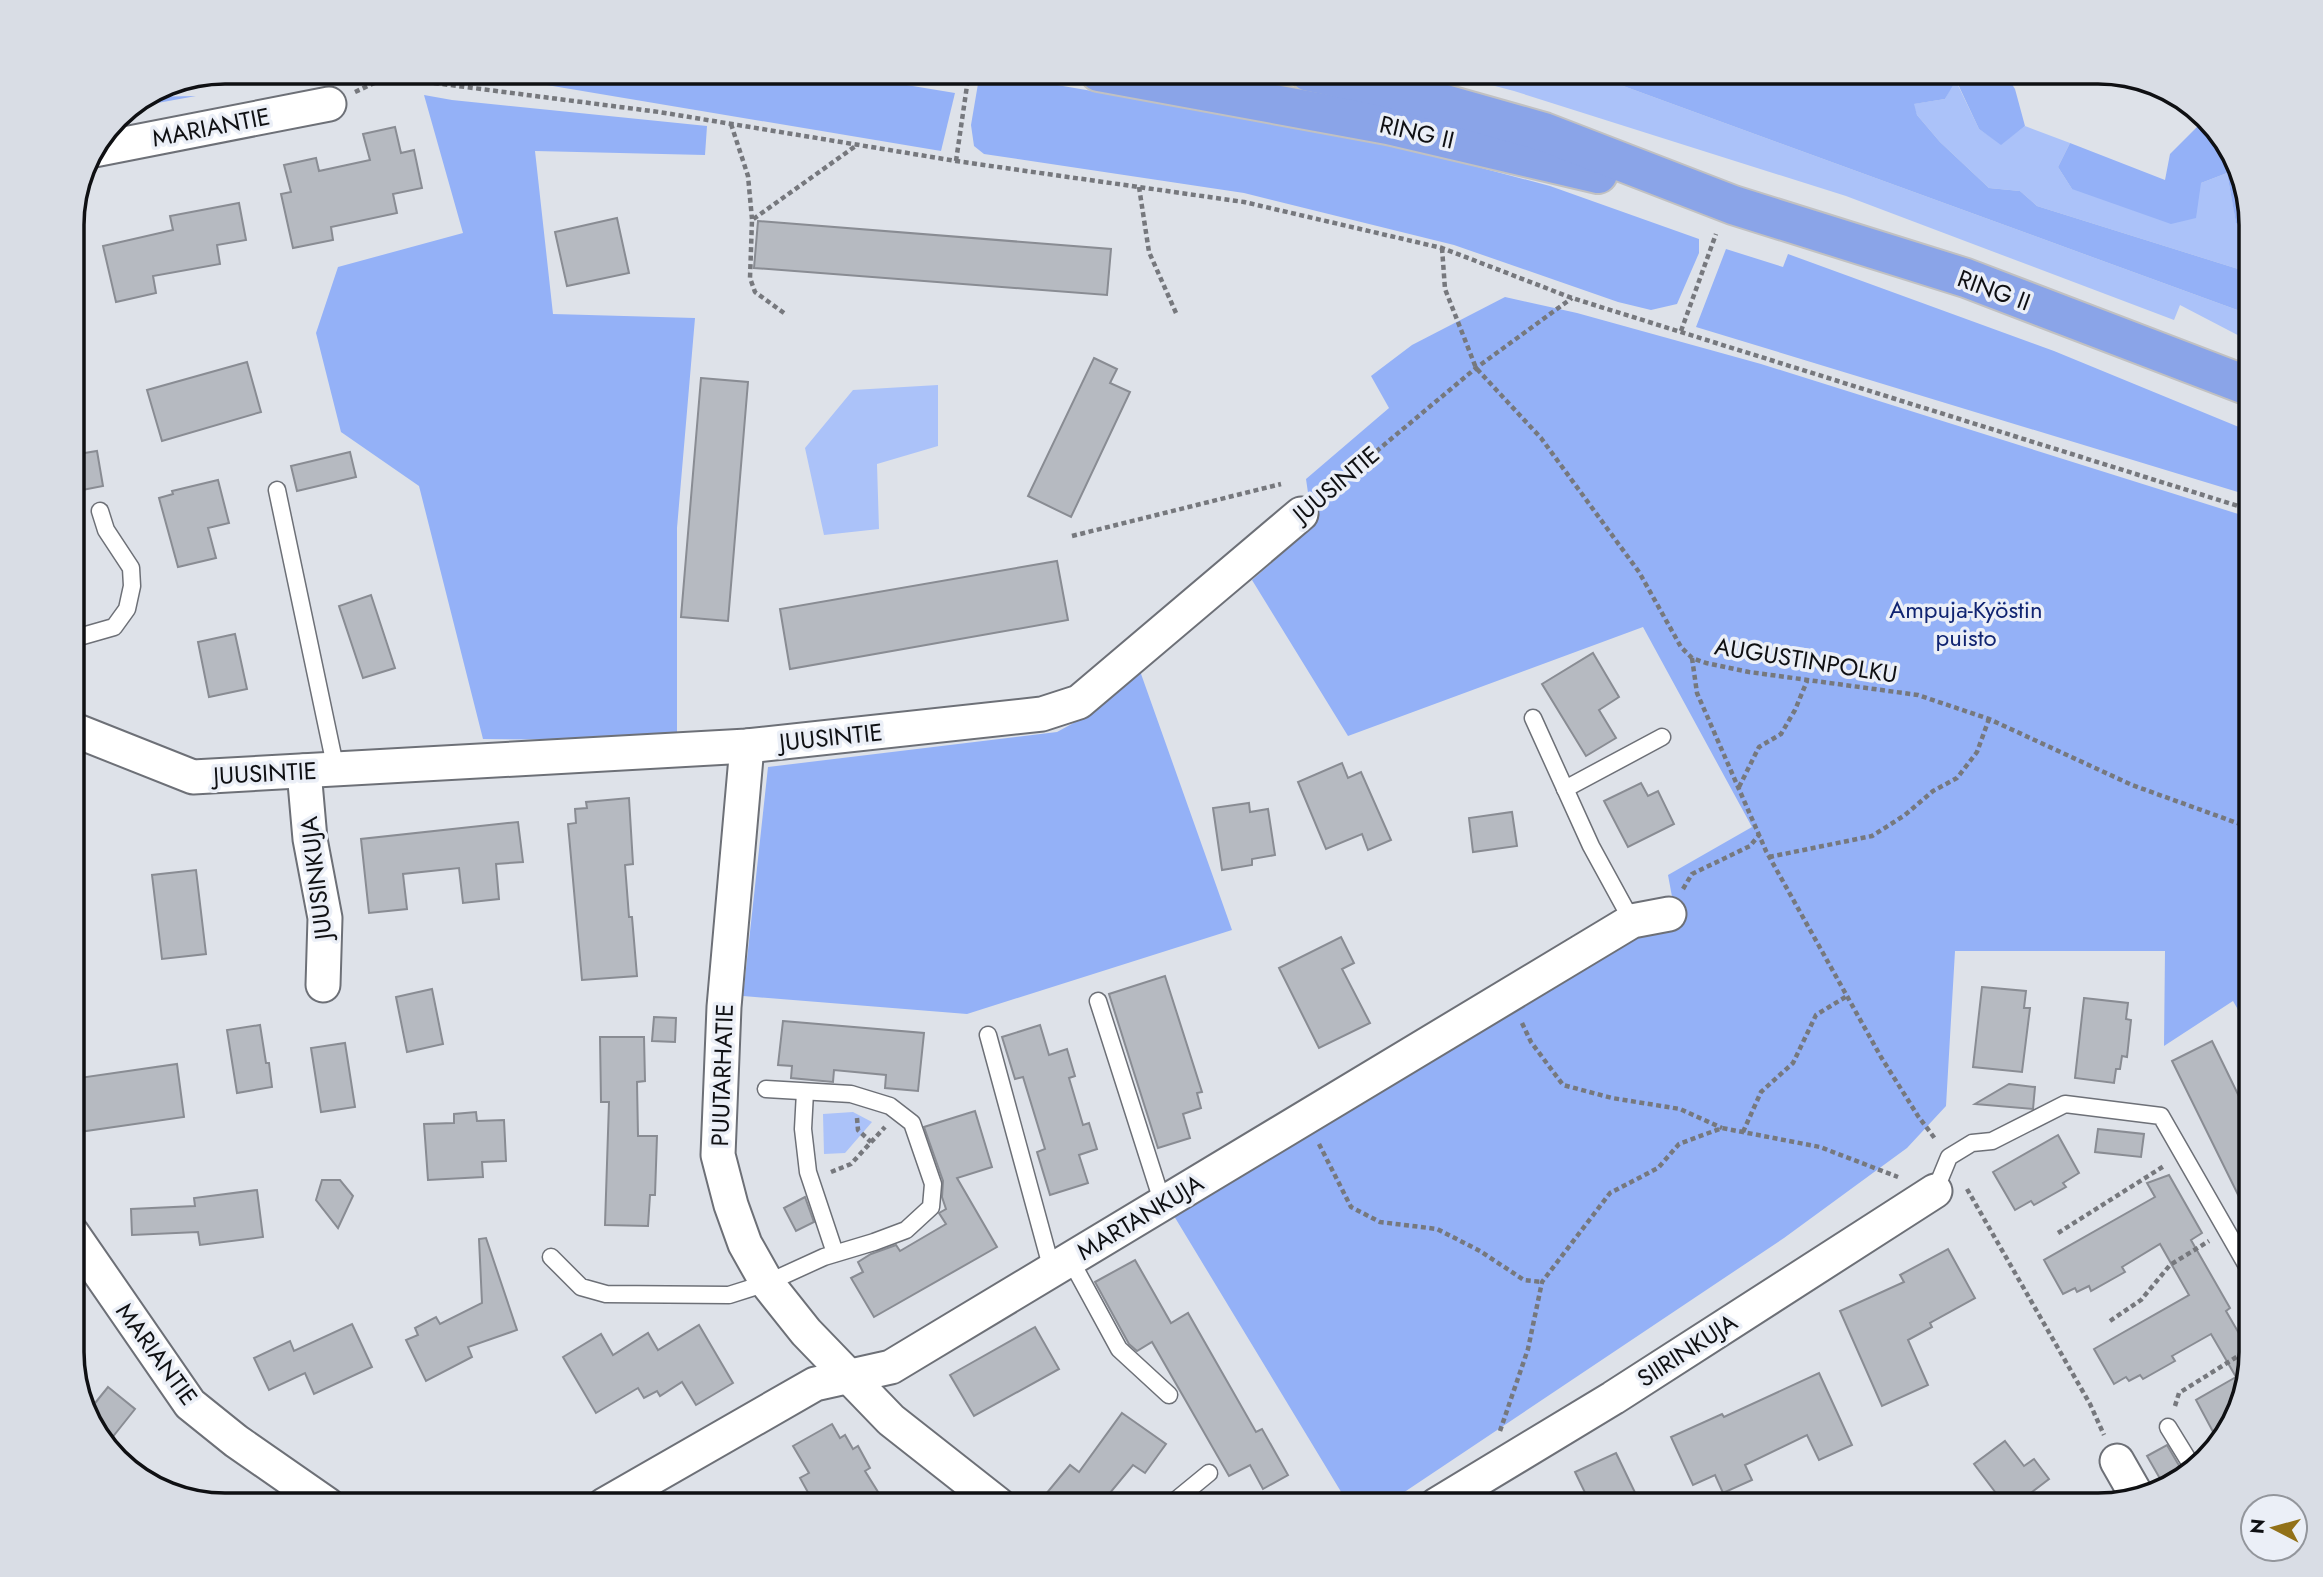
<svg xmlns="http://www.w3.org/2000/svg" width="2323" height="1577" font-family="Jost,sans-serif">
	<rect width="100%" height="100%" fill="#dee2e9"/>
	<g fill="#abc2f9">
		<path d="M 1442,72 L 1585,72 L 2251,315 L 2251,342 L 2180,305 L 2174,320 L 1846,196 L 1514,91 Z"/>
		<path d="M 1955,79 L 1979,129 L 2001,144 L 2025,126 L 2070,143 L 2058,167 L 2072,189 L 2201,183 L 2227,173 L 2236,222 L 2251,225 L 2251,273 L 2037,206 L 2020,191 L 1989,188 L 1940,142 L 1917,115 L 1913,104 L 1945,99 Z"/>
		<path d="M 938,385 L 938,446 L 877,464 L 879,529 L 824,535 L 805,448 L 853,390 Z"/>
		<path d="M 853,1112 L 872,1122 L 845,1153 L 824,1154 L 823,1114 Z"/>
	</g>
	<g fill="#94b1f7">
		<path d="M 469,72 L 802,72 L 864,78 L 955,93 L 941,151 Z"/>
		<path d="M 980,72 L 1321,130 L 1429,154 L 1550,186 L 1699,239 L 1699,253 L 1677,304 L 1651,310 L 1618,302 L 1454,245 L 1244,193 L 984,154 L 974,146 L 971,125 Z"/>
		<path d="M 1585,72 L 2004,72 L 2015,89 L 2025,126 L 2001,145 L 1979,129 L 1956,80 L 1945,99 L 1914,104 L 1917,115 L 1940,142 L 1989,188 L 2020,191 L 2037,206 L 2251,273 L 2251,315 Z"/>
		<path d="M 424,95 L 452,100 L 707,126 L 705,155 L 535,151 L 553,314 L 695,318 L 677,528 L 677,735 L 609,740 L 483,739 L 419,486 L 341,432 L 316,333 L 338,267 L 463,233 Z"/>
		<path d="M 196,96 L 130,108 L 146,97 Z"/>
		<path d="M 2204,120 L 2231,149 L 2251,225 L 2236,223 L 2227,173 L 2201,183 L 2196,218 L 2171,224 L 2072,189 L 2058,167 L 2070,143 L 2165,180 L 2170,154 Z"/>
		<path d="M 1726,249 L 1783,267 L 1788,254 L 2054,351 L 2251,432 L 2251,496 L 1696,327 Z"/>
		<path d="M 1505,297 L 1577,313 L 1761,364 L 2251,518 L 2251,1032 L 2233,1001 L 2164,1046 L 2165,951 L 1955,951 L 1946,1106 L 1907,1148 L 1784,1238 L 1385,1505 L 1349,1505 L 1171,1211 L 1628,940 L 1678,929 L 1668,875 L 1752,827 L 1643,627 L 1348,736 L 1252,580 L 1313,527 L 1306,479 L 1389,408 L 1371,376 L 1412,345 Z"/>
		<path d="M 1140,671 L 1232,930 L 967,1014 L 743,996 L 768,767 L 1057,732 L 1090,714 Z"/>
	</g>
	<g fill="#b6bac1" stroke="#898c93" stroke-width="2">
		<path d="M 395,127 L 401,153 L 414,150 L 422,188 L 393,194 L 397,213 L 331,227 L 333,240 L 293,248 L 281,194 L 291,192 L 284,165 L 316,158 L 319,171 L 370,160 L 363,134 Z"/>
		<path d="M 239,203 L 246,240 L 217,245 L 220,264 L 153,276 L 156,293 L 116,302 L 103,246 L 173,230 L 170,216 Z"/>
		<path d="M 617,218 L 629,273 L 567,286 L 555,232 Z"/>
		<path d="M 758,221 L 1111,249 L 1107,295 L 754,268 Z"/>
		<path d="M 1094,358 L 1117,369 L 1110,383 L 1130,392 L 1071,517 L 1028,496 Z"/>
		<path d="M 247,362 L 261,412 L 162,441 L 147,390 Z"/>
		<path d="M 701,378 L 748,382 L 728,621 L 681,617 Z"/>
		<path d="M 97,451 L 103,486 L 72,492 L 72,455 Z"/>
		<path d="M 350,452 L 356,477 L 297,491 L 291,466 Z"/>
		<path d="M 218,480 L 229,523 L 208,528 L 216,558 L 178,567 L 159,498 L 173,494 L 172,491 Z"/>
		<path d="M 1057,561 L 1068,620 L 790,669 L 780,609 Z"/>
		<path d="M 371,595 L 395,668 L 363,678 L 339,606 Z"/>
		<path d="M 235,634 L 247,689 L 209,697 L 198,642 Z"/>
		<path d="M 1593,653 L 1619,697 L 1599,710 L 1616,738 L 1586,756 L 1542,684 Z"/>
		<path d="M 1342,763 L 1348,778 L 1361,772 L 1391,840 L 1368,850 L 1362,834 L 1326,849 L 1298,782 Z"/>
		<path d="M 1641,783 L 1648,796 L 1658,791 L 1674,824 L 1628,847 L 1604,801 Z"/>
		<path d="M 629,798 L 633,864 L 625,865 L 629,917 L 632,917 L 637,976 L 582,980 L 568,824 L 576,823 L 575,809 L 587,808 L 586,802 Z"/>
		<path d="M 1249,803 L 1250,812 L 1268,809 L 1275,855 L 1252,859 L 1252,865 L 1222,870 L 1213,808 Z"/>
		<path d="M 1512,812 L 1517,846 L 1473,852 L 1469,818 Z"/>
		<path d="M 518,822 L 523,862 L 496,864 L 499,899 L 463,903 L 459,868 L 403,874 L 407,909 L 369,913 L 361,839 Z"/>
		<path d="M 196,870 L 206,954 L 162,959 L 152,875 Z"/>
		<path d="M 1341,937 L 1354,963 L 1342,969 L 1370,1023 L 1319,1048 L 1279,968 Z"/>
		<path d="M 1165,976 L 1202,1092 L 1197,1093 L 1201,1108 L 1183,1114 L 1190,1138 L 1158,1148 L 1109,994 Z"/>
		<path d="M 1982,987 L 2026,991 L 2024,1008 L 2030,1008 L 2022,1072 L 1973,1067 Z"/>
		<path d="M 432,989 L 443,1044 L 407,1052 L 396,997 Z"/>
		<path d="M 2084,998 L 2128,1003 L 2126,1019 L 2131,1020 L 2127,1057 L 2122,1056 L 2120,1069 L 2116,1069 L 2114,1083 L 2075,1078 Z"/>
		<path d="M 654,1017 L 676,1018 L 675,1042 L 652,1041 Z"/>
		<path d="M 783,1021 L 924,1033 L 918,1091 L 885,1088 L 886,1075 L 834,1070 L 833,1082 L 791,1078 L 792,1066 L 778,1065 Z"/>
		<path d="M 260,1025 L 266,1063 L 269,1063 L 272,1087 L 237,1093 L 227,1030 Z"/>
		<path d="M 1040,1025 L 1049,1055 L 1067,1049 L 1075,1076 L 1069,1078 L 1083,1125 L 1089,1123 L 1097,1149 L 1079,1155 L 1088,1183 L 1050,1195 L 1037,1152 L 1045,1149 L 1023,1077 L 1015,1079 L 1002,1037 Z"/>
		<path d="M 600,1037 L 644,1037 L 645,1081 L 637,1082 L 638,1136 L 657,1136 L 655,1195 L 650,1195 L 648,1226 L 605,1225 L 609,1102 L 601,1102 Z"/>
		<path d="M 2212,1041 L 2251,1121 L 2251,1221 L 2172,1061 Z"/>
		<path d="M 345,1043 L 355,1107 L 321,1112 L 311,1048 Z"/>
		<path d="M 177,1064 L 184,1117 L 72,1133 L 72,1079 Z"/>
		<path d="M 2009,1084 L 2035,1087 L 2033,1109 L 1975,1104 Z"/>
		<path d="M 975,1111 L 992,1167 L 957,1178 L 997,1247 L 874,1317 L 851,1278 L 863,1272 L 858,1262 L 871,1254 L 896,1245 L 900,1251 L 946,1224 L 939,1213 L 946,1209 L 942,1197 L 943,1181 L 924,1127 Z"/>
		<path d="M 476,1112 L 477,1121 L 504,1120 L 506,1161 L 482,1162 L 483,1177 L 428,1180 L 424,1124 L 454,1123 L 454,1114 Z"/>
		<path d="M 2098,1129 L 2144,1134 L 2141,1157 L 2095,1152 Z"/>
		<path d="M 2058,1135 L 2079,1173 L 2063,1183 L 2066,1187 L 2034,1205 L 2031,1201 L 2015,1210 L 1993,1172 Z"/>
		<path d="M 2169,1175 L 2202,1233 L 2191,1240 L 2230,1308 L 2226,1311 L 2251,1354 L 2225,1438 L 2219,1443 L 2196,1400 L 2236,1377 L 2211,1334 L 2172,1356 L 2175,1361 L 2143,1379 L 2140,1375 L 2129,1381 L 2126,1377 L 2114,1384 L 2094,1349 L 2189,1295 L 2160,1244 L 2122,1267 L 2125,1272 L 2091,1291 L 2089,1286 L 2077,1292 L 2075,1288 L 2063,1294 L 2044,1260 L 2155,1197 L 2147,1183 Z"/>
		<path d="M 322,1180 L 340,1180 L 353,1196 L 338,1228 L 316,1200 Z"/>
		<path d="M 257,1190 L 263,1237 L 200,1245 L 198,1232 L 132,1235 L 131,1209 L 195,1206 L 194,1198 Z"/>
		<path d="M 805,1197 L 814,1222 L 796,1231 L 784,1208 Z"/>
		<path d="M 486,1238 L 517,1330 L 468,1347 L 472,1357 L 426,1381 L 406,1340 L 418,1335 L 415,1328 L 436,1317 L 440,1324 L 482,1303 L 479,1239 Z"/>
		<path d="M 1948,1249 L 1975,1298 L 1930,1323 L 1932,1327 L 1908,1340 L 1928,1385 L 1882,1406 L 1840,1311 L 1904,1282 L 1900,1275 Z"/>
		<path d="M 1135,1260 L 1171,1323 L 1188,1313 L 1256,1432 L 1262,1429 L 1288,1475 L 1263,1489 L 1250,1465 L 1229,1476 L 1152,1342 L 1137,1351 L 1129,1344 L 1095,1282 Z"/>
		<path d="M 352,1324 L 372,1367 L 314,1394 L 305,1373 L 269,1390 L 254,1358 L 290,1341 L 294,1351 Z"/>
		<path d="M 699,1325 L 733,1383 L 696,1405 L 682,1382 L 660,1396 L 657,1391 L 644,1398 L 638,1388 L 596,1413 L 563,1357 L 601,1334 L 613,1355 L 648,1333 L 658,1350 Z"/>
		<path d="M 1035,1327 L 1059,1369 L 974,1416 L 950,1375 Z"/>
		<path d="M 1819,1373 L 1852,1445 L 1819,1460 L 1807,1435 L 1745,1465 L 1752,1480 L 1723,1493 L 1715,1475 L 1693,1485 L 1671,1437 L 1722,1414 L 1724,1417 Z"/>
		<path d="M 108,1387 L 135,1409 L 107,1444 L 92,1428 L 87,1413 Z"/>
		<path d="M 1122,1413 L 1166,1444 L 1145,1473 L 1133,1465 L 1100,1505 L 1058,1505 L 1045,1495 L 1070,1465 L 1079,1472 Z"/>
		<path d="M 832,1424 L 840,1438 L 845,1435 L 853,1449 L 858,1446 L 870,1468 L 865,1471 L 878,1492 L 855,1505 L 815,1505 L 800,1478 L 809,1473 L 793,1446 Z"/>
		<path d="M 2005,1441 L 2024,1466 L 2034,1459 L 2049,1479 L 2015,1505 L 2005,1505 L 1974,1464 Z"/>
		<path d="M 2167,1445 L 2184,1474 L 2166,1489 L 2147,1456 Z"/>
		<path d="M 1616,1453 L 1641,1505 L 1591,1505 L 1575,1472 Z"/>
	</g>
	<g fill="none" stroke-linecap="round" stroke-linejoin="round">
		<g stroke="#6d7077" stroke-width="19">
			<g id="service">
				<path d="M 277,490 L 336,770"/>
				<path d="M 72,639 L 114,627 L 127,609 L 132,586 L 131,568 L 106,530 L 100,511"/>
				<path d="M 1533,718 L 1591,846 L 1632,921"/>
				<path d="M 1565,789 L 1662,737"/>
				<path d="M 1098,1001 L 1163,1204"/>
				<path d="M 988,1035 L 1052,1270"/>
				<path d="M 805,1092 L 803,1129 L 808,1172 L 835,1253"/>
				<path d="M 1935,1191 L 1949,1157 L 1972,1143 L 1992,1141 L 2065,1104 L 2161,1116 L 2251,1273"/>
				<path d="M 551,1257 L 581,1287 L 606,1294 L 729,1295 L 767,1283 L 824,1257 L 874,1242 L 906,1230 L 931,1207 L 933,1184 L 912,1123 L 890,1106 L 851,1094 L 766,1089"/>
				<path d="M 1070,1259 L 1119,1349 L 1169,1395"/>
				<path d="M 2168,1427 L 2192,1466"/>
				<path d="M 1170,1505 L 1209,1473"/>
			</g>
		</g>
		<g stroke="#6d7077" stroke-width="37">
			<g id="minor">
				<path d="M 94,150 L 329,104"/>
				<path d="M 72,729 L 193,777 L 747,746 L 1042,714 L 1079,702 L 1301,514"/>
				<path d="M 747,746 L 724,1007 L 718,1155 L 731,1205 L 745,1244 L 767,1283 L 806,1332 L 891,1420 L 999,1505"/>
				<path d="M 304,771 L 310,839 L 325,918 L 323,985"/>
				<path d="M 72,1233 L 190,1404 L 236,1441 L 328,1505"/>
				<path d="M 2117,1461 L 2137,1496"/>
				<path d="M 604,1505 L 815,1384 L 891,1367 L 1632,921 L 1669,914"/>
				<path d="M 1436,1505 L 1613,1398 L 1935,1191"/>
			</g>
		</g>
		<g stroke="#c1c1c2" stroke-width="42">
			<g id="trunk">
				<path d="M 1099,72 L 1388,125 L 1598,174"/>
				<path d="M 1309,72 L 1392,89 L 1544,132 L 1733,205 L 1966,278 L 2251,387"/>
			</g>
		</g>
		<g stroke="#76787d" stroke-width="4.5" stroke-dasharray="5 3.5" stroke-linecap="butt">
			<path d="M 223,72 L 256,72"/>
			<path d="M 341,74 L 388,77 L 659,112 L 956,161 L 1244,202 L 1442,248 L 1572,298 L 2251,510"/>
			<path d="M 355,92 L 385,78"/>
			<path d="M 731,124 L 748,176 L 752,219"/>
			<path d="M 956,161 L 969,72"/>
			<path d="M 1139,187 L 1149,252 L 1176,313"/>
			<path d="M 1442,248 L 1445,289 L 1476,368 L 1541,438 L 1639,572 L 1681,647 L 1692,658 L 1706,663 L 1749,672 L 1918,695 L 1989,719 L 2132,785 L 2251,828"/>
			<path d="M 784,313 L 755,292 L 750,278 L 752,220 L 857,145"/>
			<path d="M 1681,331 L 1716,234"/>
			<path d="M 1324,495 L 1476,368 L 1572,298"/>
			<path d="M 1072,536 L 1281,484"/>
			<path d="M 1692,658 L 1697,693 L 1766,851 L 1881,1057 L 1918,1116 L 1936,1140"/>
			<path d="M 1739,787 L 1759,747 L 1781,734 L 1795,710 L 1807,681"/>
			<path d="M 1769,857 L 1872,836 L 1905,815 L 1933,791 L 1957,778 L 1977,752 L 1989,719"/>
			<path d="M 1683,889 L 1692,874 L 1750,846 L 1759,835"/>
			<path d="M 1522,1023 L 1531,1042 L 1563,1085 L 1612,1098 L 1680,1109 L 1722,1128"/>
			<path d="M 857,1118 L 858,1130 L 871,1142"/>
			<path d="M 1743,1132 L 1761,1092 L 1793,1063 L 1816,1015 L 1847,996"/>
			<path d="M 1319,1144 L 1351,1207 L 1380,1222 L 1437,1229 L 1480,1251 L 1524,1280 L 1542,1282"/>
			<path d="M 831,1172 L 851,1164 L 885,1127"/>
			<path d="M 1967,1189 L 2090,1404 L 2104,1435"/>
			<path d="M 2242,1213 L 2251,1209"/>
			<path d="M 2058,1233 L 2164,1166"/>
			<path d="M 2110,1321 L 2141,1300 L 2170,1265 L 2209,1241"/>
			<path d="M 2175,1406 L 2179,1393 L 2251,1348"/>
			<path d="M 1500,1431 L 1528,1349 L 1542,1282 L 1610,1193 L 1658,1168 L 1679,1144 L 1722,1128 L 1820,1147 L 1898,1177"/>
		</g>
		<use href="#service" stroke="#fff" stroke-width="16"/>
		<use href="#minor" stroke="#fff" stroke-width="33"/>
		<use href="#trunk" stroke="#8aa4e8" stroke-width="38"/>
	</g>
	<g text-anchor="middle" dominant-baseline="central" stroke-width="7" stroke-linejoin="round" paint-order="stroke">
		<g font-size="24" fill="#0f1013" stroke="#ebeff7">
			<text transform="translate(211 127) rotate(-11)">MARIANTIE</text>
			<text transform="translate(1417 132) rotate(13)">RING II</text>
			<text transform="translate(1994 290) rotate(20)">RING II</text>
			<text transform="translate(1336 484) rotate(-40)">JUUSINTIE</text>
			<text transform="translate(1806 660) rotate(9)">AUGUSTINPOLKU</text>
			<text transform="translate(831 737) rotate(-6)">JUUSINTIE</text>
			<text transform="translate(265 773) rotate(-3)">JUUSINTIE</text>
			<text transform="translate(316 878) rotate(-97)">JUUSINKUJA</text>
			<text transform="translate(722 1075) rotate(-88)">PUUTARHATIE</text>
			<text transform="translate(1140 1217) rotate(-31)">MARTANKUJA</text>
			<text transform="translate(1687 1350) rotate(-33)">SIIRINKUJA</text>
			<text transform="translate(157 1354) rotate(54)">MARIANTIE</text>
		</g>
		<g font-size="24" fill="#102471" stroke="#ebeff7">
			<text x="1966" y="609">Ampuja-Kyöstin<tspan x="1966" dy="28">puisto</tspan></text>
		</g>
	</g>
	<path d="M0 0H2323V1577H0ZM225 84H2098A141 141 0 0 1 2239 225V1352A141 141 0 0 1 2098 1493H225A141 141 0 0 1 84 1352V225A141 141 0 0 1 225 84Z" fill="#d9dde5" fill-rule="evenodd"/>
	<path fill="none" stroke="#0f1013" stroke-width="3.5" d="M225 84H2098A141 141 0 0 1 2239 225V1352A141 141 0 0 1 2098 1493H225A141 141 0 0 1 84 1352V225A141 141 0 0 1 225 84Z"/>
	<g transform="translate(2274 1528) rotate(276)"><circle r="33" fill="#ebeff7" stroke="#93969c" stroke-width="2"/>
	<path d="M0-5L12 26L0 18L-12 26Z" fill="#927118"/>
	<text y="-10" font-size="19" font-weight="bold" text-anchor="middle" fill="#0f1013">N</text>
	</g>
</svg>
